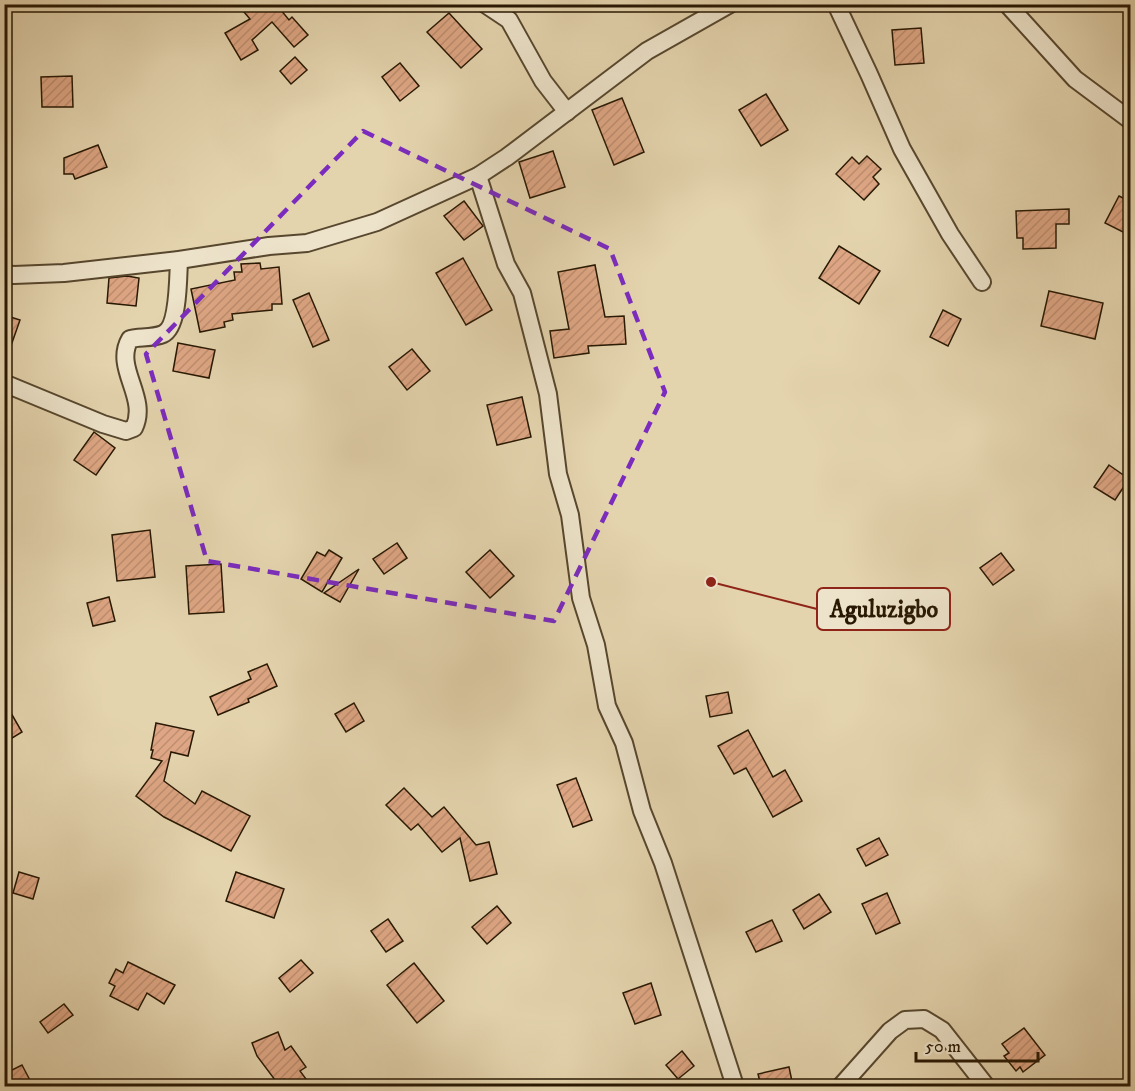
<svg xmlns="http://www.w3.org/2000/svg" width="1135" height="1091" font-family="'IM FELL DW Pica',serif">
	<defs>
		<pattern id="building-hatch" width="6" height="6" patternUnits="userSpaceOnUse" patternTransform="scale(1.5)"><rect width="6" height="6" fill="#dea684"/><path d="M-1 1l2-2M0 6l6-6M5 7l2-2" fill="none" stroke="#be8e70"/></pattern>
	</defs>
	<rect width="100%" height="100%" fill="#e4d4ae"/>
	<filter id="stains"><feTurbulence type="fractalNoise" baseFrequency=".00333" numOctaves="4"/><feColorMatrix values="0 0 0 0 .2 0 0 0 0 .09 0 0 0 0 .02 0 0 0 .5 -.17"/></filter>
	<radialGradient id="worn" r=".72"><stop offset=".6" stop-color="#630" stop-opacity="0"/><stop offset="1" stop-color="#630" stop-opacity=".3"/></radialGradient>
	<g fill="url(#building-hatch)" stroke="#281803" stroke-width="1.5">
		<path d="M 252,4 L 276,4 L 289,20 L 292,17 L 308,35 L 294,47 L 272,22 L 252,40 L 258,50 L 241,60 L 225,33 L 250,19 L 244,12 Z"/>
		<path d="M 449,13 L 482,49 L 461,68 L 427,32 Z"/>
		<path d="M 921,28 L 924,63 L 895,65 L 892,30 Z"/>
		<path d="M 295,57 L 307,70 L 291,84 L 280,71 Z"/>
		<path d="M 400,63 L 419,86 L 400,101 L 382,77 Z"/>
		<path d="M 72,76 L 73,107 L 42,107 L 41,77 Z"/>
		<path d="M 766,94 L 788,130 L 761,146 L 739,110 Z"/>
		<path d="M 622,98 L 644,152 L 614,165 L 592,110 Z"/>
		<path d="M 98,145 L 107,167 L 75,179 L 73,174 L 64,174 L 64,158 Z"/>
		<path d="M 553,151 L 565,187 L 530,198 L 519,162 Z"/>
		<path d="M 867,156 L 881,169 L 873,177 L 879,184 L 864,200 L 836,174 L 852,157 L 859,164 Z"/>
		<path d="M 1119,196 L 1131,202 L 1131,236 L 1105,223 Z"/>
		<path d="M 464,201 L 483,226 L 464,240 L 444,216 Z"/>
		<path d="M 1069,209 L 1069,224 L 1056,224 L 1056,248 L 1023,249 L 1023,238 L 1017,238 L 1016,211 Z"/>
		<path d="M 839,246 L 880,271 L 859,304 L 819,278 Z"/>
		<path d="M 463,258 L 492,310 L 466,325 L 436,273 Z"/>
		<path d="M 260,263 L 261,269 L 279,267 L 282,304 L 272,304 L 272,310 L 232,314 L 233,320 L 224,322 L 225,327 L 200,332 L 191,289 L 235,280 L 234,272 L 242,272 L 241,264 Z"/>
		<path d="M 595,265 L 605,317 L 624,316 L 626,344 L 588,346 L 589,353 L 554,358 L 550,331 L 569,329 L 558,272 Z"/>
		<path d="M 127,276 L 139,278 L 136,306 L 107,303 L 109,278 Z"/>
		<path d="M 1049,291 L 1103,303 L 1095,339 L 1041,326 Z"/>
		<path d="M 309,293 L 329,340 L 313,347 L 293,300 Z"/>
		<path d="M 943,310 L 961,319 L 948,346 L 930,337 Z"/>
		<path d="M 4,315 L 20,320 L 6,360 L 4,359 Z"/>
		<path d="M 178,343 L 215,350 L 209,378 L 173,371 Z"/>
		<path d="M 412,349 L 430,371 L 407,390 L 389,367 Z"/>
		<path d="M 522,397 L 531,437 L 497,445 L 487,405 Z"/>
		<path d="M 94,432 L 115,448 L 96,475 L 74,460 Z"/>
		<path d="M 1109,465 L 1129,479 L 1115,500 L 1094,487 Z"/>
		<path d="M 150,530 L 155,577 L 117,581 L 112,535 Z"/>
		<path d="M 397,543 L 407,558 L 384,574 L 373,559 Z"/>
		<path d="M 329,550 L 342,558 L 322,592 L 301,579 L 317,552 L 325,556 Z"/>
		<path d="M 490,550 L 514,576 L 490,598 L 466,572 Z"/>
		<path d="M 1001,553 L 1014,570 L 993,585 L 980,568 Z"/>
		<path d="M 221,564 L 224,612 L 189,614 L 186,566 Z"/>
		<path d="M 359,569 L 340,602 L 324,593 Z"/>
		<path d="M 109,597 L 115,621 L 93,626 L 87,603 Z"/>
		<path d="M 267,664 L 277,686 L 248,699 L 249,702 L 218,715 L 210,697 L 251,679 L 248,672 Z"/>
		<path d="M 728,692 L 732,713 L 710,717 L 706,696 Z"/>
		<path d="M 4,701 L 22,732 L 4,743 Z"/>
		<path d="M 354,703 L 364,721 L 346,732 L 335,714 Z"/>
		<path d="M 156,723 L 194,731 L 188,756 L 171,752 L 164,781 L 195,804 L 202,791 L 250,816 L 231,851 L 164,817 L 136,796 L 162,761 L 151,758 L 153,750 L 151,750 Z"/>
		<path d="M 748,730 L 773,777 L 785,770 L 802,801 L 773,817 L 746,768 L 734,774 L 718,746 Z"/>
		<path d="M 576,778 L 592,820 L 573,827 L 557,785 Z"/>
		<path d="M 404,788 L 432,817 L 444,807 L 476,845 L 489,842 L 497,874 L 470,881 L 460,838 L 442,852 L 418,824 L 411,830 L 386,805 Z"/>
		<path d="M 879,838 L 888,855 L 866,866 L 857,849 Z"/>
		<path d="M 19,872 L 39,878 L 33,899 L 13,893 Z"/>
		<path d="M 236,872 L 284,889 L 274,918 L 226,901 Z"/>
		<path d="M 887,893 L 900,923 L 876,934 L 862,904 Z"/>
		<path d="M 819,894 L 831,912 L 804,929 L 793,910 Z"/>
		<path d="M 497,906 L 511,923 L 487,944 L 472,927 Z"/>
		<path d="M 388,919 L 403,941 L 386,952 L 371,931 Z"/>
		<path d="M 772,920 L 782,941 L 756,952 L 746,932 Z"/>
		<path d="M 301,960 L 313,973 L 290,992 L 279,978 Z"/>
		<path d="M 128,962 L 175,985 L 164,1004 L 147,993 L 138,1010 L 110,996 L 115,986 L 109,983 L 116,969 L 123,973 Z"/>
		<path d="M 414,963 L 444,1001 L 417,1023 L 387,985 Z"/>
		<path d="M 651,983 L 661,1015 L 635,1024 L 623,993 Z"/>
		<path d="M 64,1004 L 73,1015 L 48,1033 L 40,1022 Z"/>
		<path d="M 1024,1028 L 1045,1055 L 1023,1072 L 1020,1067 L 1016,1071 L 1004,1056 L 1009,1053 L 1002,1044 Z"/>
		<path d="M 278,1032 L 285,1050 L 291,1046 L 306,1067 L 300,1071 L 306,1079 L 295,1086 L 289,1086 L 284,1079 L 278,1084 L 257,1056 L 252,1043 Z"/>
		<path d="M 682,1051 L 694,1066 L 678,1079 L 666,1065 Z"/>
		<path d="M 22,1065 L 33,1086 L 4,1086 L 4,1074 Z"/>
		<path d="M 789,1067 L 793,1086 L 761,1086 L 758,1074 Z"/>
	</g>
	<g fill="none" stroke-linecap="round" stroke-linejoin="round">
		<g stroke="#57472e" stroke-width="20">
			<g id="street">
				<path d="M 485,4 L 509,20 L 543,81 L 567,112"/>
				<path d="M 836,4 L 869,74 L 902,149 L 950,234 L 982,282"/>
				<path d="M 1007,4 L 1075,79 L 1130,120"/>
				<path d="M 478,176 L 506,264 L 522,293 L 548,394 L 558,474 L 570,515 L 581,598 L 596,645 L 607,706 L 624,743 L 642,811 L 663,863 L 735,1086"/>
				<path d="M 4,274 L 14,275 L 64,273 L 179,260 L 269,246 L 307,243 L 377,222 L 478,176 L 507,157 L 647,51 L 730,4"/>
				<path d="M 6,384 L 103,424 L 126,431 L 134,428 C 149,397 113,368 130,339 C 140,337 154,338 163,334 C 179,327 178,276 179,260"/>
				<path d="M 841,1086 L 890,1031 L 905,1020 L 924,1019 L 942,1030 L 986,1086"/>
			</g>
		</g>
		<use href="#street" stroke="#ede3ca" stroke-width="16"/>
	</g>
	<path fill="none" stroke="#7b2cbf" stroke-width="4.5" stroke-dasharray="12 8" stroke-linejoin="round" d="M 363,131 L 610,249 L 665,392 L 554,621 L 207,561 L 146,354 Z"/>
	<path fill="none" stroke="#8f2418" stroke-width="2" d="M711 582L817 609"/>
	<circle fill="#8f2418" stroke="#ede3ca" stroke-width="2" cx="711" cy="582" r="6"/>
	<rect fill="#ede3ca" stroke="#8f2418" stroke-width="2" x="817" y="588" width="133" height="42" rx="6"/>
	<g font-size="24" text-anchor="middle" font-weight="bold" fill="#281803">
		<text x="884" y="617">Aguluzigbo</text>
	</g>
	<rect width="1135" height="1091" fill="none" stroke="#e4d4ae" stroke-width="24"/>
	<rect x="6" y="6" width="1123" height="1079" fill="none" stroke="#281803" stroke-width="3"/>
	<rect x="12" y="12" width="1111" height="1067" fill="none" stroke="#281803" stroke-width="1.5"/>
	<path d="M916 1052v9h122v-9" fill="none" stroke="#281803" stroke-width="3"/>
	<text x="925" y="1052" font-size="18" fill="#281803" stroke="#ede3ca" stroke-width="4.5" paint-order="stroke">50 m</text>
	<rect width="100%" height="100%" filter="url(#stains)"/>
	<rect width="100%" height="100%" fill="url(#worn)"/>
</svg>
